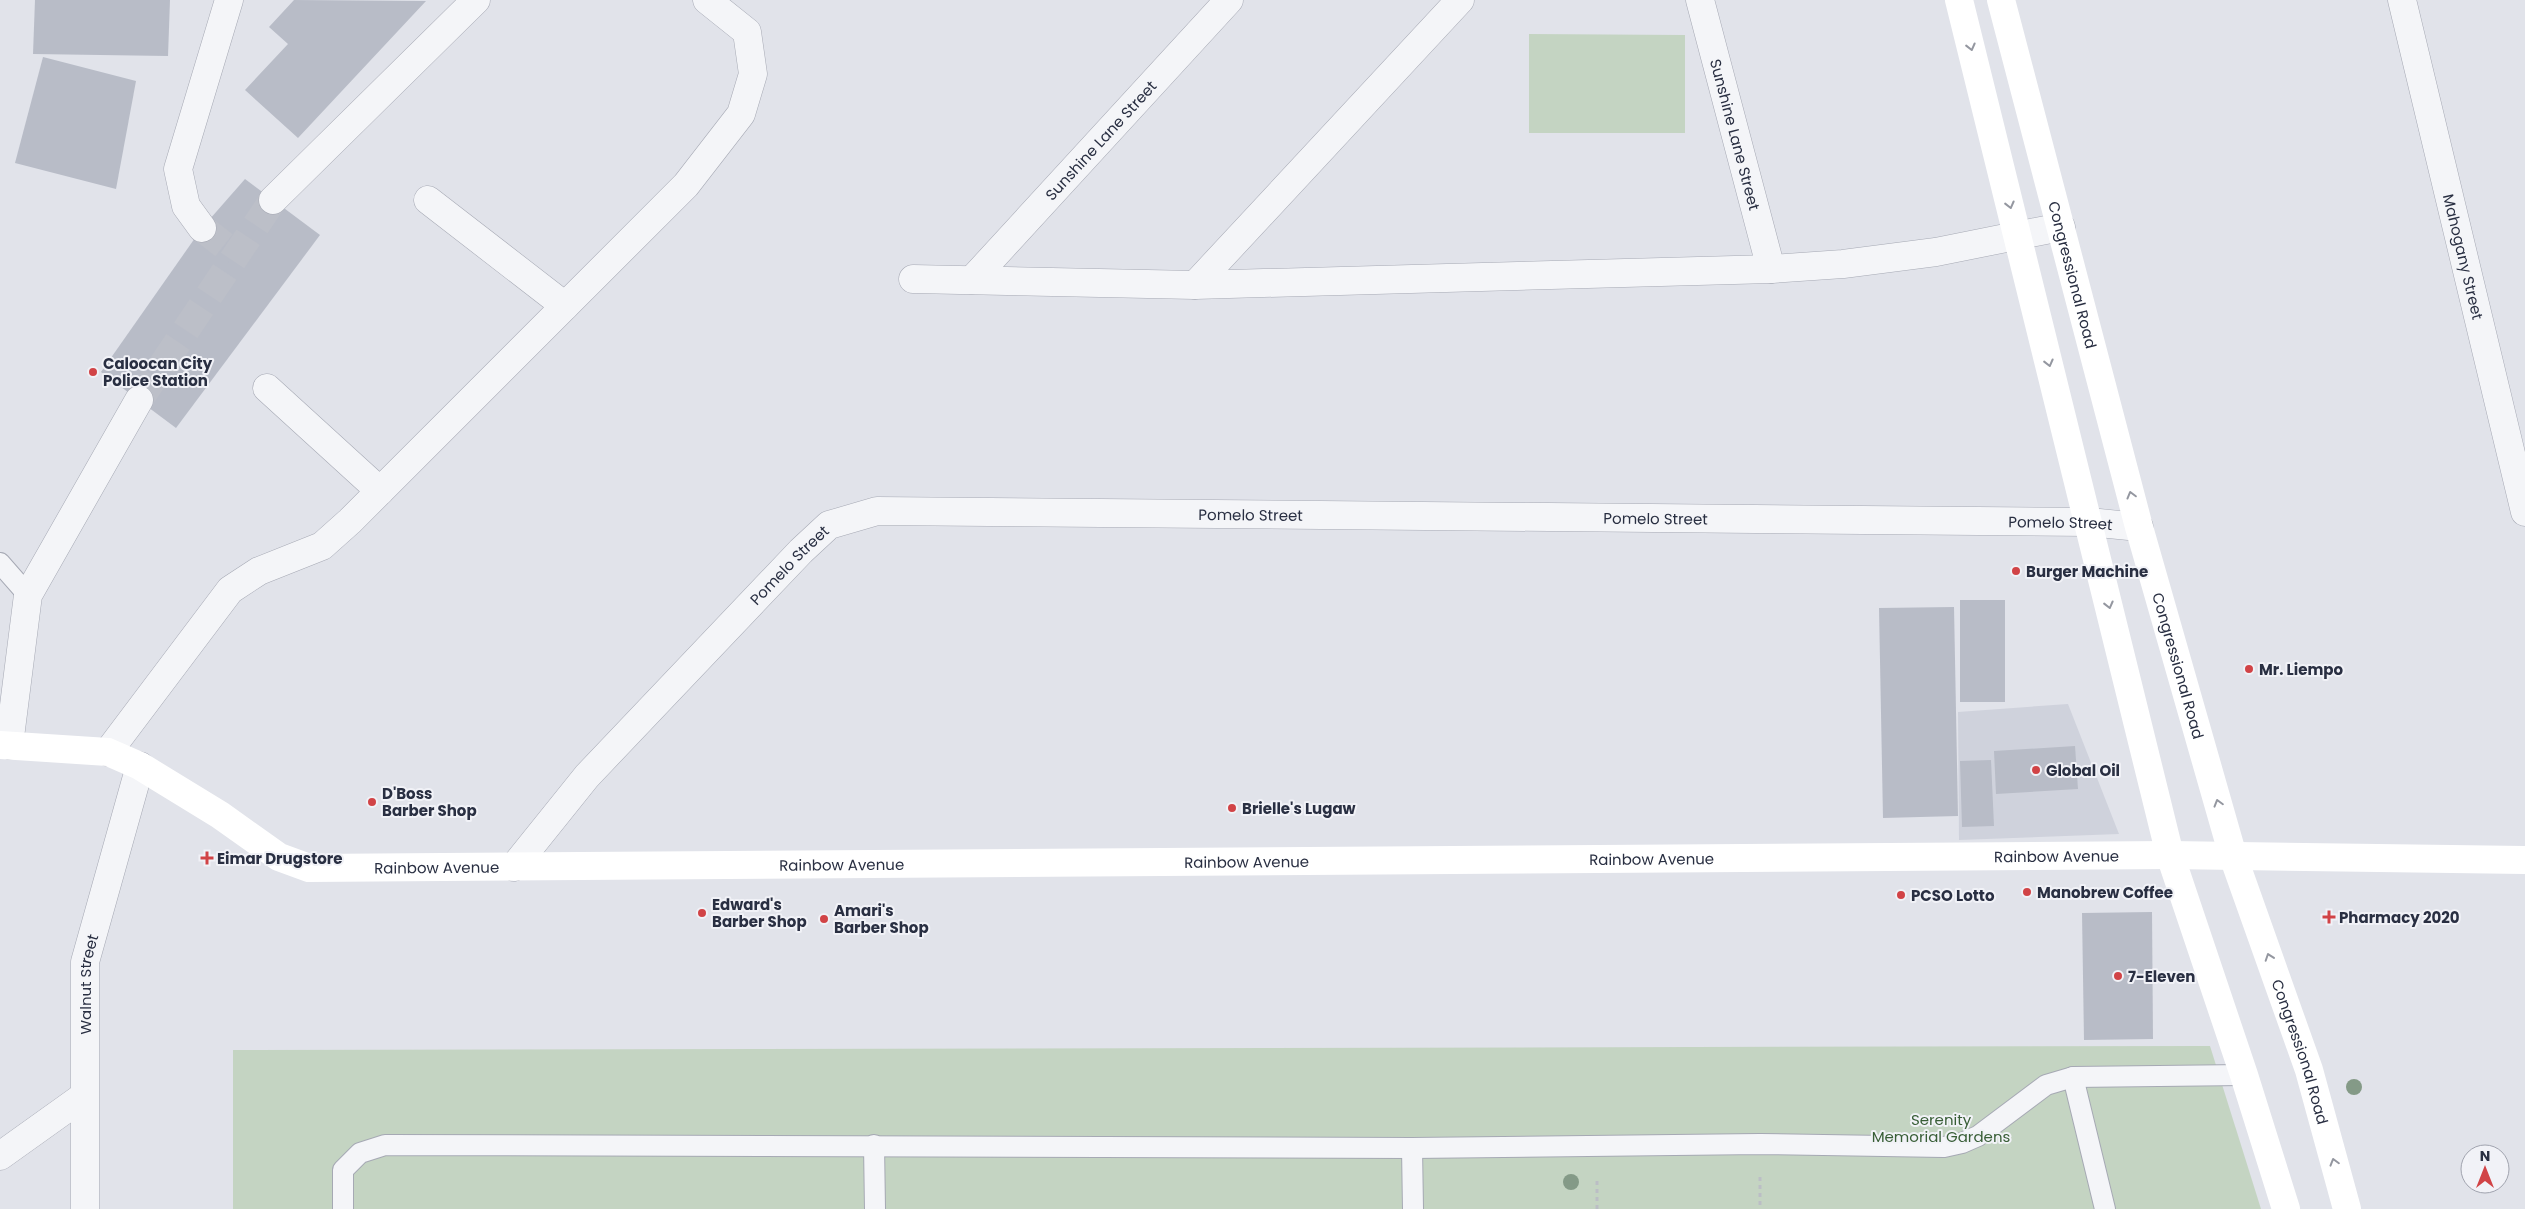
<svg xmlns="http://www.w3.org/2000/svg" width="2525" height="1209" font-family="Poppins,sans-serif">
	<rect width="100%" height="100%" fill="#e1e3ea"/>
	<path fill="#cfd2dc" d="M 2068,704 L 2119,834 L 1959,840 L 1958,712 Z"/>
	<g fill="#c4d4c2">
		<path d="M 1529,34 L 1685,35 L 1685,133 L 1529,133 Z"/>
		<path d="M 2210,1046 L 2261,1209 L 233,1209 L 233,1050 Z"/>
	</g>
	<g fill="#b8bcc7">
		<path d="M 35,0 L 170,0 L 168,56 L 33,54 Z"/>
		<path d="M 294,0 L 426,1 L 298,138 L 245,90 L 288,44 L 269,27 Z"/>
		<path d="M 43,57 L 136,81 L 116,189 L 15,163 Z"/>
		<path d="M 245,179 L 320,235 L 176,428 L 101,372 L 202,228 Z"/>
		<rect x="1960" y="600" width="45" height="102"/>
		<path d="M 1954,607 L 1958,816 L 1883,818 L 1879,608 Z"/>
		<path d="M 2075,746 L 2078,789 L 1996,794 L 1994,751 Z"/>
		<path d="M 1991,760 L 1994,826 L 1962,827 L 1960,761 Z"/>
		<path d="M 2152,912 L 2153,1039 L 2084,1040 L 2082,913 Z"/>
	</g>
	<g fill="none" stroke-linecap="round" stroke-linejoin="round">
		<g stroke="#bcbfc8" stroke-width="28" stroke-dasharray="28 14" stroke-linecap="butt">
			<path d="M 202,228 L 235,254"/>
			<path d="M 139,400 L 273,200"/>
		</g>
		<g stroke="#a6a9b4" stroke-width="22">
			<g id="lane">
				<path d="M 0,563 L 28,595"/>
				<path d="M 2073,1077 L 2105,1209"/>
				<path d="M 874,1145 L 875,1209"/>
				<path d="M 1412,1148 L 1413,1209"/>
				<path d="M 343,1209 L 343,1170 L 360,1153 L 385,1145 L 1412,1148 L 1760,1144 L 1944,1147 L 1962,1143 L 1978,1136 L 2046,1085 L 2073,1077 L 2244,1075"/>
			</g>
		</g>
		<g stroke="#a6a9b4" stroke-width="29">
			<g id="street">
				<path id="s1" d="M 1700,0 L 1771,269"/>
				<path id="s2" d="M 2402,0 L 2525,512"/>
				<path d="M 273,200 L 476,0"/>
				<path d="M 428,200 L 565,306"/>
				<path d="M 202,228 L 186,206 L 178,169 L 229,0"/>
				<path d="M 913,279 L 1195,285 L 1771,269 L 1843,264 L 1936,252 L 2061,227"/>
				<path id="s3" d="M 972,280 L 1229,0"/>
				<path d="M 1195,285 L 1460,0"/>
				<path d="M 267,388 L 380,491"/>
				<path d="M 9,745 L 28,595 L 139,400"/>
				<path d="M 108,752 L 230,590 L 259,571 L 322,546 L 350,521 L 686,185 L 741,114 L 753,74 L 747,32 L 707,0"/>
				<path id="s4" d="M 514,867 L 587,776 L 801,551 L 829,525 L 877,511 L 2089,522 L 2139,527"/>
				<path d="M 0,1156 L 84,1096"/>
				<path id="s5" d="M 85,1209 L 85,962 L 140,766"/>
			</g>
		</g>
		<g stroke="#bbbec5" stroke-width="3" stroke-dasharray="4 4" stroke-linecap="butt">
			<path d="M 1760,1177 L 1760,1209"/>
			<path d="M 1597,1209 L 1597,1180"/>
		</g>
		<use href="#lane" stroke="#f4f5f8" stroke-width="20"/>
		<use href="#street" stroke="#f4f5f8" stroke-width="28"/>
		<g stroke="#fff" stroke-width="28">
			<path d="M 1959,0 L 2170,855 L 2244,1075 L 2286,1209"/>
			<path id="s6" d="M 2001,0 L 2139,527 L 2233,856 L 2309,1070 L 2347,1209"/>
			<path id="s7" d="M 0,745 L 108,752 L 140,766 L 220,815 L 279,857 L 309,868 L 2170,855 L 2525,860"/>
		</g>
	</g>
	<g fill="#849a87">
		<circle cx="2354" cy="1087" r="8"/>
		<circle cx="1571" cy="1182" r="8"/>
	</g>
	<defs><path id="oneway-chevron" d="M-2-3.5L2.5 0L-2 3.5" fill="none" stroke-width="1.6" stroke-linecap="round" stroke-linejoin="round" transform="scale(1.25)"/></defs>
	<g stroke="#9497a0">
		<use href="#oneway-chevron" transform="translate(1971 47) rotate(76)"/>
		<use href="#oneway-chevron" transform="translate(2010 205) rotate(76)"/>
		<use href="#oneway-chevron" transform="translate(2049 363) rotate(76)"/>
		<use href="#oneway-chevron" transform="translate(2131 495) rotate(-105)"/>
		<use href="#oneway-chevron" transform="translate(2109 605) rotate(76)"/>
		<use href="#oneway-chevron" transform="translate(2218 803) rotate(-106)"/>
		<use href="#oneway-chevron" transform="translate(2269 957) rotate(-109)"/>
		<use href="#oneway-chevron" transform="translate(2334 1162) rotate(-106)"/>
	</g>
	<g fill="#d14346" stroke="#f1f2f7" stroke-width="2">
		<circle cx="93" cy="372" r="5"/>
		<circle cx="2016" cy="571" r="5"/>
		<circle cx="2249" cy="669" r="5"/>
		<circle cx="2036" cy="770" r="5"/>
		<circle cx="372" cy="802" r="5"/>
		<circle cx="1232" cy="808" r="5"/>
		<path d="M204.5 850.5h5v5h5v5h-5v5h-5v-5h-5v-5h5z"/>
		<circle cx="2027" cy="892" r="5"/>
		<circle cx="1901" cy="895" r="5"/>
		<circle cx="702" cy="913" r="5"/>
		<path d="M2326.5 909.5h5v5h5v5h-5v5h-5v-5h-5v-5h5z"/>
		<circle cx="824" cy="919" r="5"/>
		<circle cx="2118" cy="976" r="5"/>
	</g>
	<g text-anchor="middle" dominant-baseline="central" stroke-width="4" stroke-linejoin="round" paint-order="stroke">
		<g font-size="15" fill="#292f42" stroke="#f1f2f7">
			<text stroke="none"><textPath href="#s1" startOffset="139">Sunshine Lane Street</textPath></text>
			<text stroke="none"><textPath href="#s3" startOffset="190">Sunshine Lane Street</textPath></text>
			<text stroke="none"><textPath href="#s2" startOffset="264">Mahogany Street</textPath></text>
			<text stroke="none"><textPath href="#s6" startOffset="284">Congressional Road</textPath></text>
			<text stroke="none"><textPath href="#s4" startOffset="889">Pomelo Street</textPath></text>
			<text stroke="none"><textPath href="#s4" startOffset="1294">Pomelo Street</textPath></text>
			<text stroke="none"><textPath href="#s4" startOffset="1699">Pomelo Street</textPath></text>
			<text stroke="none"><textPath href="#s4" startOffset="409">Pomelo Street</textPath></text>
			<text stroke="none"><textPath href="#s6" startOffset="689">Congressional Road</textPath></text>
			<text stroke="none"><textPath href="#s7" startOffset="2089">Rainbow Avenue</textPath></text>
			<text stroke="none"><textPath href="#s7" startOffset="1684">Rainbow Avenue</textPath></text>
			<text stroke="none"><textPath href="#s7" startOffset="1279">Rainbow Avenue</textPath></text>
			<text stroke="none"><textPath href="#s7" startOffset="874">Rainbow Avenue</textPath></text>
			<text stroke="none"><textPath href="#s7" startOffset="469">Rainbow Avenue</textPath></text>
			<text stroke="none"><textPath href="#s5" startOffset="225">Walnut Street</textPath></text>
			<text stroke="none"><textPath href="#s6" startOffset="1094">Congressional Road</textPath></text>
		</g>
		<g font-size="15" font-weight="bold" fill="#292f42" stroke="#f1f2f7" text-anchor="start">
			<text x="103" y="363">Caloocan City<tspan x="103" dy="17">Police Station</tspan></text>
			<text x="2026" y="571">Burger Machine</text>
			<text x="2259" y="669">Mr. Liempo</text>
			<text x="2046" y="770">Global Oil</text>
			<text x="382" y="793">D'Boss<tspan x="382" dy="17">Barber Shop</tspan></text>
			<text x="1242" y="808">Brielle's Lugaw</text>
			<text x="217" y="858">Eimar Drugstore</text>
			<text x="2037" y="892">Manobrew Coffee</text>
			<text x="1911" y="895">PCSO Lotto</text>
			<text x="712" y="904">Edward's<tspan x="712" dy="17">Barber Shop</tspan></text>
			<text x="834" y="910">Amari's<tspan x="834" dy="17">Barber Shop</tspan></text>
			<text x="2339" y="917">Pharmacy 2020</text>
			<text x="2128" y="976">7-Eleven</text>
		</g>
		<g font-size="15" fill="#385e36" stroke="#f1f2f7">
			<text x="1941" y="1119">Serenity<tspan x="1941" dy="17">Memorial Gardens</tspan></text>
		</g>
	</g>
	<g transform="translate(2485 1169)"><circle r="24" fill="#f1f2f7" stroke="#a1a4af"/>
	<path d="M0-4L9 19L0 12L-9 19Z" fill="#d14346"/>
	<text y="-8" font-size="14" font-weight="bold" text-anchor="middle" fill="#292f42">N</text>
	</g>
</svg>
